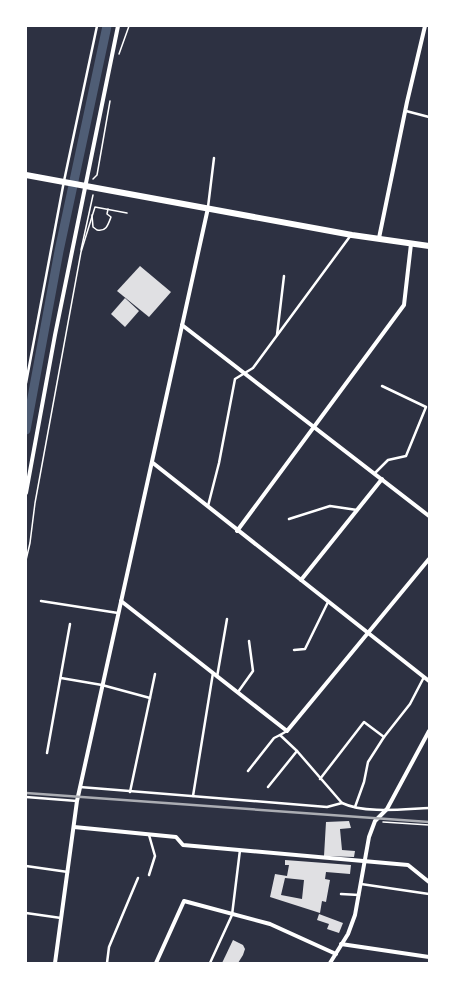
<svg xmlns="http://www.w3.org/2000/svg" width="455" height="989" font-family="Roboto,sans-serif">
	<rect width="100%" height="100%" fill="#2d3142"/>
	<g fill="none" stroke-linecap="round" stroke-linejoin="round">
		<path stroke="#4f5d75" stroke-width="9" d="M 26,430 L 59,251 L 107,26"/>
	</g>
	<g fill="#e0e0e3" fill-rule="evenodd">
		<path d="M 140,266 L 171,292 L 149,317 L 117,291 Z"/>
		<path d="M 125,298 L 139,311 L 125,327 L 111,314 Z"/>
		<path d="M 349,821 L 351,828 L 340,829 L 342,850 L 355,851 L 354,857 L 324,856 L 326,822 Z"/>
		<path d="M 285,860 L 351,865 L 350,874 L 326,872 L 325,879 L 330,880 L 326,902 L 322,901 L 320,913 L 270,897 L 275,874 L 287,876 L 289,865 L 285,865 ZM 285,878 L 304,880 L 302,899 L 281,895 Z"/>
		<path d="M 319,914 L 343,923 L 339,933 L 327,929 L 329,924 L 317,920 Z"/>
		<path d="M 233,940 L 243,945 L 245,949 L 243,955 L 238,963 L 222,963 Z"/>
	</g>
	<g fill="none" stroke-linecap="round" stroke-linejoin="round">
		<g stroke="#fff" stroke-width="1.5">
			<path d="M 119,54 L 129,26"/>
			<path d="M 93,179 L 97,175 L 110,101"/>
			<path d="M 92,215 L 93,227 L 97,230 C 106,232 108,225 111,217 L 107,214 L 108,209"/>
			<path d="M 81,250 L 93,195"/>
			<path d="M 26,560 L 30,543 L 35,503 L 81,252 L 95,207 L 127,213"/>
			<path d="M 383,822 L 429,825"/>
		</g>
		<g stroke="#fff" stroke-width="2.5">
			<path d="M 406,111 L 429,117"/>
			<path d="M 208,207 L 214,158"/>
			<path d="M 277,335 L 284,276"/>
			<path d="M 26,383 L 64,181 L 97,26"/>
			<path d="M 375,473 L 388,460 L 406,456 L 426,407 L 382,386"/>
			<path d="M 208,506 L 219,463 L 235,379 L 253,368 L 351,235"/>
			<path d="M 289,519 L 330,506 L 357,510"/>
			<path d="M 41,601 L 118,613"/>
			<path d="M 294,650 L 305,649 L 328,602"/>
			<path d="M 217,677 L 227,619"/>
			<path d="M 61,678 L 102,685 L 150,698 L 130,792"/>
			<path d="M 238,692 L 253,671 L 249,641"/>
			<path d="M 150,698 L 155,674"/>
			<path d="M 287,731 L 280,735 L 297,751 L 342,803"/>
			<path d="M 47,753 L 70,624"/>
			<path d="M 248,771 L 274,738 L 280,735"/>
			<path d="M 320,779 L 364,722 L 384,737"/>
			<path d="M 80,787 L 327,807 L 342,803 C 365,814 404,809 429,808"/>
			<path d="M 268,787 L 297,751"/>
			<path d="M 193,796 L 213,673"/>
			<path d="M 26,797 L 77,801"/>
			<path d="M 355,807 L 364,782 L 368,762 L 384,737 L 410,704 L 424,677"/>
			<path d="M 149,835 L 155,856 L 149,875"/>
			<path d="M 26,866 L 68,872"/>
			<path d="M 361,884 L 429,894"/>
			<path d="M 341,894 L 359,895"/>
			<path d="M 26,913 L 61,918"/>
			<path d="M 107,963 L 109,947 L 138,878"/>
			<path d="M 210,963 L 232,915 L 240,850"/>
		</g>
		<g stroke="#fff" stroke-width="4">
			<path d="M 379,238 L 407,102 L 425,26"/>
			<path d="M 182,325 L 429,516"/>
			<path d="M 153,463 L 429,681"/>
			<path d="M 26,493 L 55,335 L 118,26"/>
			<path d="M 237,531 L 404,305 L 411,244"/>
			<path d="M 301,580 L 382,479"/>
			<path d="M 121,601 L 287,731 L 429,559"/>
			<path d="M 74,827 L 176,837 L 183,845 L 408,865 L 429,882"/>
			<path d="M 341,944 L 429,957"/>
			<path d="M 55,963 L 77,801 L 208,208"/>
			<path d="M 156,963 L 184,901 L 270,924 L 336,954"/>
			<path d="M 330,963 L 348,934 L 355,915 L 369,837 L 375,821 L 387,809 L 429,731"/>
		</g>
		<path stroke="#fff" stroke-width="6" d="M 26,175 L 352,235 L 429,246"/>
		<path stroke="#abadb3" stroke-width="2.5" d="M 26,793 L 429,822"/>
	</g>
	<rect width="455" height="989" fill="none" stroke="#ffffff" stroke-width="54"/>
</svg>
